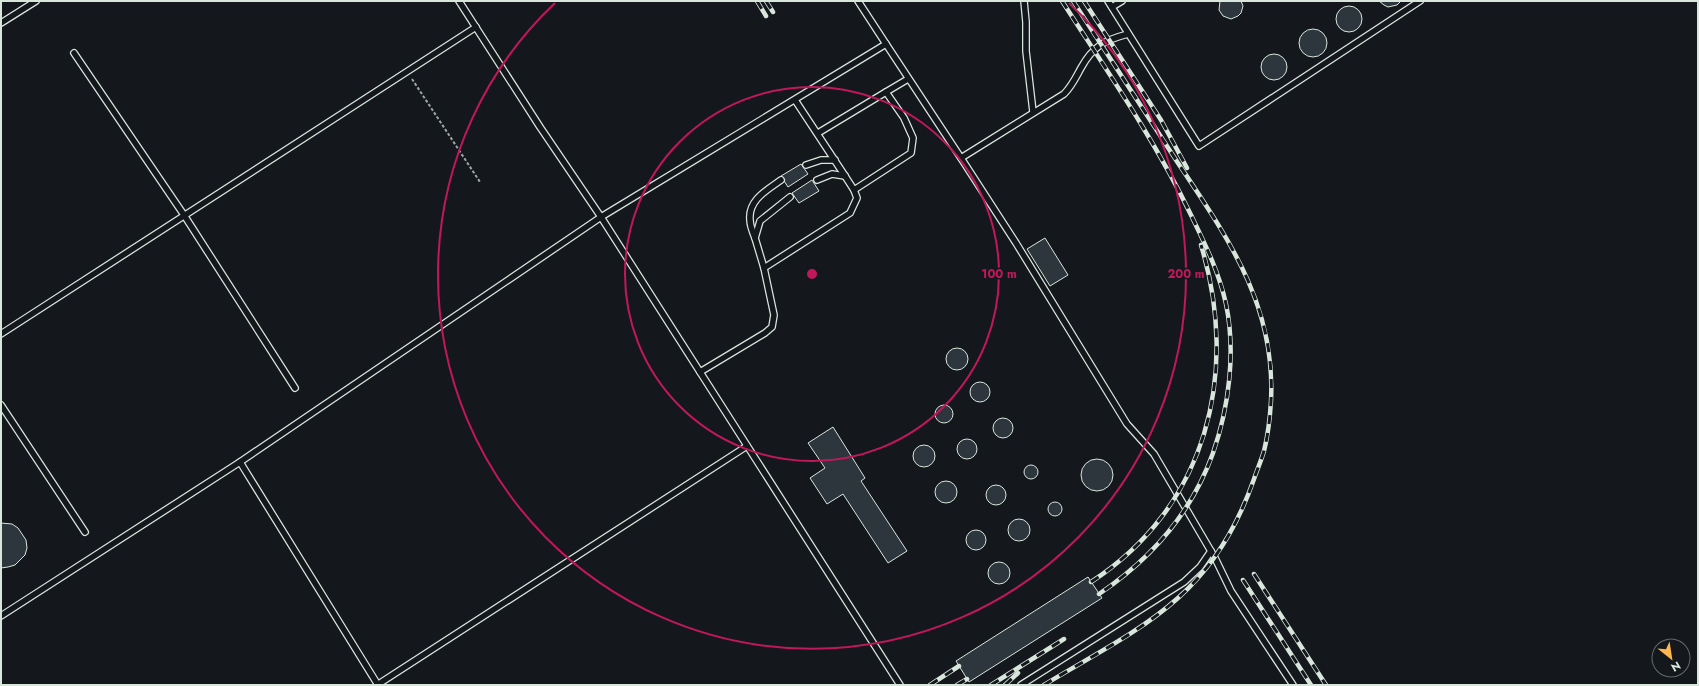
<svg xmlns="http://www.w3.org/2000/svg" width="1699" height="686" font-family="Jost,sans-serif">
	<rect width="100%" height="100%" fill="#14181c"/>
	<g fill="#2c363c" stroke="#d8e6dc">
		<path d="M 1220,1 L 1241,1 L 1243,6 L 1241,13 L 1238,16 L 1231,19 L 1223,16 L 1219,10 Z"/>
		<path d="M 1379,1 L 1401,1 L 1397,5 L 1388,7 L 1384,5 Z"/>
		<circle cx="1349" cy="19" r="13"/>
		<circle cx="1313" cy="43" r="14"/>
		<circle cx="1274" cy="67" r="13"/>
		<path d="M 801,164 L 808,174 L 788,187 L 781,176 Z"/>
		<path d="M 812,180 L 819,191 L 799,203 L 792,193 Z"/>
		<path d="M 1045,238 L 1068,275 L 1050,286 L 1027,249 Z"/>
		<circle cx="957" cy="359" r="11"/>
		<circle cx="980" cy="392" r="10"/>
		<circle cx="944" cy="414" r="9"/>
		<circle cx="1003" cy="428" r="10"/>
		<path d="M 833,427 L 865,478 L 861,481 L 907,551 L 888,563 L 843,494 L 827,504 L 810,478 L 825,468 L 808,443 Z"/>
		<circle cx="967" cy="449" r="10"/>
		<circle cx="924" cy="456" r="11"/>
		<circle cx="1097" cy="475" r="16"/>
		<circle cx="1031" cy="472" r="7"/>
		<circle cx="946" cy="492" r="11"/>
		<circle cx="996" cy="495" r="10"/>
		<circle cx="1055" cy="509" r="7"/>
		<circle cx="1019" cy="530" r="11"/>
		<path d="M 1,523 L 12,524 L 18,528 L 26,540 L 27,548 L 25,555 L 15,565 L 8,567 L 1,568 Z"/>
		<circle cx="976" cy="540" r="10"/>
		<circle cx="999" cy="573" r="11"/>
		<path d="M 1088,577 L 1102,598 L 969,682 L 956,661 Z"/>
	</g>
	<g fill="none" stroke-linecap="round" stroke-linejoin="round">
		<g stroke="#d8e6dc" stroke-width="8">
			<g id="service">
				<path d="M 459,1 L 540,127 L 601,217 L 900,685"/>
				<path d="M 858,1 L 886,44"/>
				<path d="M 1024,1 L 1026,22 L 1026,51 L 1033,112"/>
				<path d="M 1108,1 L 1199,146 L 1420,1"/>
				<path d="M 1112,7 L 1122,1"/>
				<path d="M 1,23 L 36,1"/>
				<path d="M 74,53 L 184,215 L 295,388"/>
				<path d="M 886,92 L 908,79"/>
				<path d="M 818,133 L 886,92 L 904,118 L 913,138 L 911,153 L 854,190"/>
				<path d="M 961,158 L 1064,94 C 1072,86 1076,77 1081,68 C 1093,46 1105,40 1128,34"/>
				<path d="M 806,165 L 821,160 L 835,160"/>
				<path d="M 817,180 L 832,174 L 845,176"/>
				<path d="M 755,238 C 753,233 750,226 750,220 C 748,200 767,190 781,180"/>
				<path d="M 764,268 L 850,213 L 857,198 L 854,190 L 845,176 L 795,100"/>
				<path d="M 1,334 L 476,27"/>
				<path d="M 700,372 L 765,333 L 772,327 L 774,315 L 764,268 L 755,238 L 760,221 L 790,197"/>
				<path d="M 1,405 L 85,532"/>
				<path d="M 240,462 L 378,685"/>
				<path d="M 1,616 L 240,462 L 601,217 L 886,44 L 961,158 L 1016,243 L 1127,424 L 1154,454 L 1215,558 L 1231,591 L 1293,685"/>
				<path d="M 377,685 L 747,446"/>
				<path d="M 1021,685 L 1184,582 L 1200,567 L 1211,551"/>
			</g>
		</g>
		<path stroke="#9da8a2" stroke-width="2" stroke-dasharray="3 2" stroke-linecap="butt" d="M 412,79 L 480,182"/>
		<use href="#service" stroke="#14181c" stroke-width="5.5"/>
		<g stroke="#d8e6dc" stroke-width="4.5">
			<g id="rail">
				<path d="M 757,1 L 766,16"/>
				<path d="M 766,1 L 773,12"/>
				<path d="M 1062,1 C 1107,71 1155,140 1191,215 C 1205,244 1219,272 1226,304 C 1236,352 1229,407 1213,453 C 1192,512 1151,559 1099,594"/>
				<path d="M 1084,1 L 1161,120 L 1187,168"/>
				<path d="M 1254,574 L 1326,685"/>
				<path d="M 1243,580 L 1311,685"/>
				<path d="M 1091,582 C 1207,507 1240,373 1201,245"/>
				<path d="M 930,685 L 959,666"/>
				<path d="M 957,685 L 967,679"/>
				<path d="M 991,685 L 1064,639"/>
				<path d="M 1005,685 L 1018,673"/>
				<path d="M 1044,685 C 1088,658 1139,633 1178,598 C 1214,566 1238,525 1254,479 C 1257,470 1261,461 1264,451 C 1268,435 1270,418 1271,401 C 1276,304 1227,237 1176,160 C 1142,107 1107,54 1073,1"/>
			</g>
		</g>
		<use href="#rail" stroke="#14181c" stroke-width="3" stroke-dasharray="9" stroke-linecap="butt"/>
	</g>
	<g fill="none" stroke="#c2185b" stroke-width="2">
		<circle cx="812" cy="274" r="187"/>
		<path d="M1069 3A374 374 0 1 1 555 3"/>
	</g>
	<circle cx="812" cy="274" r="6" fill="#c2185b" stroke="#14181c" stroke-width="2"/>
	<g font-size="12" text-anchor="middle" font-weight="bold" fill="#c2185b" stroke="#14181c" stroke-width="3" stroke-linejoin="round" paint-order="stroke">
		<text x="999" y="278">100 m</text>
		<text x="1186" y="278">200 m</text>
	</g>
	<rect width="1699" height="686" fill="none" stroke="#d8e6dc" stroke-width="4"/>
	<g transform="translate(1671 658) rotate(150)"><circle r="19" fill="#14181c" stroke="#626a69"/>
	<path d="M0-3L7 15L0 10L-7 15Z" fill="#ffb74d"/>
	<text y="-6" font-size="11" font-weight="bold" text-anchor="middle" fill="#d8e6dc">N</text>
	</g>
</svg>
